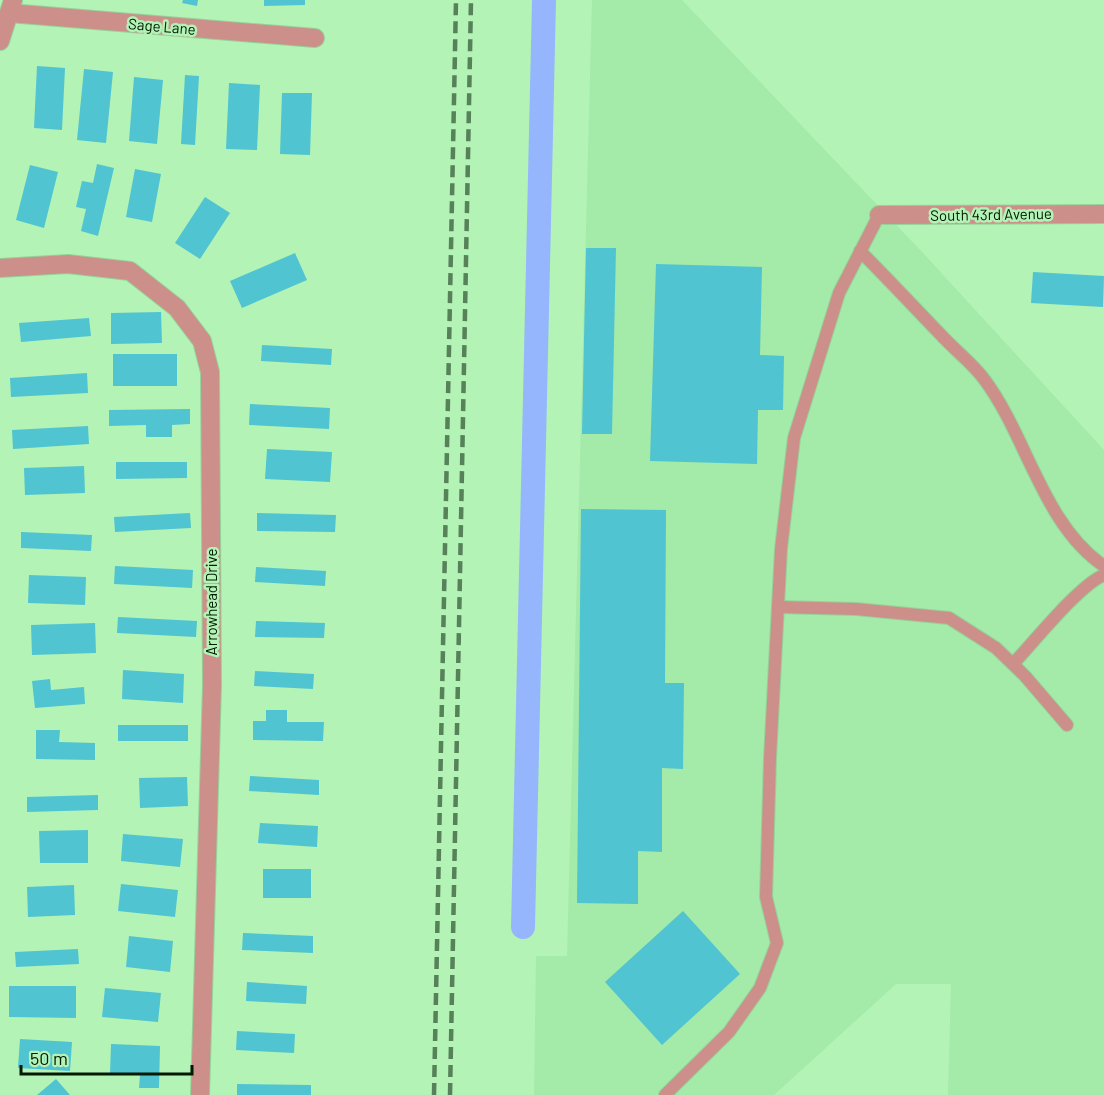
<svg xmlns="http://www.w3.org/2000/svg" width="1104" height="1095" font-family="Barlow,sans-serif">
	<rect width="100%" height="100%" fill="#b3f3b6"/>
	<path fill="#a4eaa8" d="M 592,0 L 682,0 L 923,253 L 1104,450 L 1104,1095 L 948,1095 L 951,984 L 896,984 L 774,1095 L 534,1095 L 536,956 L 567,956 Z"/>
	<g fill="none" stroke-linecap="round" stroke-linejoin="round">
		<path stroke="#95b5fd" stroke-width="24" d="M 523,927 L 544,0"/>
	</g>
	<g fill="#50c4d1">
		<path d="M 183,0 L 198,0 L 197,6 L 182,3 Z"/>
		<path d="M 264,0 L 305,0 L 305,5 L 264,6 Z"/>
		<path d="M 37,66 L 65,68 L 62,130 L 34,128 Z"/>
		<path d="M 84,69 L 113,72 L 106,143 L 77,140 Z"/>
		<path d="M 185,75 L 199,76 L 195,145 L 181,144 Z"/>
		<path d="M 134,77 L 163,80 L 157,144 L 129,141 Z"/>
		<path d="M 229,83 L 260,85 L 257,150 L 226,149 Z"/>
		<path d="M 282,93 L 312,93 L 310,155 L 280,154 Z"/>
		<path d="M 97,164 L 114,168 L 98,236 L 81,231 L 86,209 L 76,207 L 82,181 L 93,183 Z"/>
		<path d="M 30,165 L 58,172 L 44,228 L 16,220 Z"/>
		<path d="M 135,169 L 161,174 L 152,222 L 126,217 Z"/>
		<path d="M 205,197 L 230,213 L 200,259 L 175,243 Z"/>
		<path d="M 586,248 L 616,248 L 612,434 L 582,434 Z"/>
		<path d="M 295,253 L 307,280 L 242,308 L 230,281 Z"/>
		<path d="M 656,264 L 762,267 L 760,355 L 784,356 L 783,410 L 758,410 L 757,464 L 650,461 Z"/>
		<path d="M 1033,272 L 1104,276 L 1103,307 L 1031,303 Z"/>
		<path d="M 161,312 L 162,343 L 111,344 L 111,313 Z"/>
		<path d="M 89,318 L 91,336 L 21,342 L 19,323 Z"/>
		<path d="M 262,345 L 332,349 L 331,365 L 261,361 Z"/>
		<rect x="113" y="354" width="64" height="32"/>
		<path d="M 87,373 L 88,393 L 11,397 L 10,378 Z"/>
		<path d="M 250,404 L 330,408 L 329,429 L 249,425 Z"/>
		<path d="M 190,409 L 190,424 L 172,425 L 172,437 L 146,437 L 146,425 L 109,426 L 109,410 Z"/>
		<path d="M 88,426 L 89,444 L 13,449 L 12,430 Z"/>
		<path d="M 267,449 L 332,452 L 330,482 L 265,479 Z"/>
		<path d="M 116,462 L 187,462 L 187,478 L 116,479 Z"/>
		<path d="M 84,466 L 85,493 L 25,495 L 24,468 Z"/>
		<path d="M 581,509 L 666,510 L 665,683 L 684,683 L 683,769 L 662,768 L 662,852 L 638,851 L 638,904 L 577,903 Z"/>
		<path d="M 190,513 L 191,528 L 115,532 L 114,517 Z"/>
		<path d="M 257,513 L 336,515 L 335,532 L 257,531 Z"/>
		<path d="M 21,532 L 92,535 L 91,551 L 21,548 Z"/>
		<path d="M 115,566 L 193,570 L 192,588 L 114,584 Z"/>
		<path d="M 256,567 L 326,571 L 325,586 L 255,582 Z"/>
		<path d="M 29,575 L 86,577 L 85,605 L 28,603 Z"/>
		<path d="M 118,617 L 197,621 L 196,637 L 117,633 Z"/>
		<path d="M 256,621 L 325,623 L 324,638 L 255,637 Z"/>
		<path d="M 95,623 L 96,653 L 32,655 L 31,625 Z"/>
		<path d="M 123,670 L 184,674 L 183,703 L 122,699 Z"/>
		<path d="M 255,671 L 314,674 L 313,689 L 254,686 Z"/>
		<path d="M 50,679 L 51,690 L 84,687 L 85,704 L 35,708 L 32,681 Z"/>
		<path d="M 266,710 L 287,710 L 287,722 L 324,722 L 323,741 L 253,740 L 253,721 L 266,721 Z"/>
		<rect x="118" y="725" width="70" height="16"/>
		<path d="M 36,730 L 60,730 L 59,742 L 95,743 L 95,760 L 36,759 Z"/>
		<path d="M 250,776 L 319,780 L 319,795 L 249,791 Z"/>
		<path d="M 187,777 L 188,806 L 140,808 L 139,778 Z"/>
		<path d="M 98,795 L 98,810 L 27,812 L 27,797 Z"/>
		<path d="M 260,823 L 318,826 L 317,847 L 258,843 Z"/>
		<path d="M 88,830 L 88,863 L 40,863 L 39,831 Z"/>
		<path d="M 123,834 L 183,839 L 180,867 L 121,861 Z"/>
		<rect x="263" y="869" width="48" height="29"/>
		<path d="M 121,884 L 178,890 L 175,917 L 118,911 Z"/>
		<path d="M 74,885 L 75,915 L 28,917 L 27,887 Z"/>
		<path d="M 683,911 L 740,974 L 662,1045 L 605,982 Z"/>
		<path d="M 243,933 L 313,936 L 313,953 L 242,950 Z"/>
		<path d="M 129,936 L 173,941 L 170,972 L 126,967 Z"/>
		<path d="M 78,949 L 79,964 L 16,967 L 15,952 Z"/>
		<path d="M 247,982 L 307,986 L 306,1004 L 246,1001 Z"/>
		<path d="M 9,986 L 76,986 L 76,1018 L 9,1017 Z"/>
		<path d="M 105,988 L 161,993 L 158,1022 L 102,1017 Z"/>
		<path d="M 237,1031 L 295,1034 L 294,1053 L 236,1050 Z"/>
		<path d="M 20,1039 L 72,1042 L 70,1071 L 18,1068 Z"/>
		<path d="M 111,1044 L 160,1046 L 159,1088 L 139,1088 L 140,1075 L 110,1074 Z"/>
		<path d="M 56,1079 L 70,1095 L 37,1095 Z"/>
		<path d="M 237,1084 L 311,1085 L 311,1095 L 237,1095 Z"/>
	</g>
	<g fill="none" stroke-linecap="round" stroke-linejoin="round">
		<g stroke="#97d09a" stroke-width="14">
			<g id="lane">
				<path d="M 860,251 C 888,279 915,308 943,337 C 956,351 973,364 984,379 C 1027,436 1043,525 1104,566"/>
				<path d="M 778,607 L 856,609 L 949,618 L 996,648 L 1025,676 L 1067,725"/>
				<path d="M 1013,664 C 1033,643 1080,584 1104,575"/>
				<path d="M 665,1095 L 729,1032 L 760,988 L 777,943 L 766,897 L 770,758 L 781,549 L 794,438 L 839,293 L 879,215"/>
			</g>
		</g>
		<g stroke="#97d09a" stroke-width="20">
			<g id="street">
				<path d="M 9,13 L 315,38"/>
				<path d="M 0,41 L 13,0"/>
				<path d="M 879,215 L 1104,214"/>
				<path d="M 0,268 L 68,264 L 130,271 L 177,308 L 202,341 L 210,372 L 212,685 L 200,1095"/>
			</g>
		</g>
		<use href="#lane" stroke="#cd8f89" stroke-width="12"/>
		<use href="#street" stroke="#cd8f89" stroke-width="18"/>
		<g stroke="#568159" stroke-width="4.5" stroke-dasharray="12 6" stroke-linecap="butt">
			<path d="M 434,1095 L 456,0"/>
			<path d="M 450,1095 L 471,0"/>
		</g>
	</g>
	<g text-anchor="middle" dominant-baseline="central" stroke-width="5" stroke-linejoin="round" paint-order="stroke">
		<g font-size="15" fill="#021904" stroke="#b3f3b6">
			<text transform="translate(162 26) rotate(5)">Sage Lane</text>
			<text transform="translate(991 214) rotate(-1)">South 43rd Avenue</text>
			<text transform="translate(211 602) rotate(-90)">Arrowhead Drive</text>
		</g>
	</g>
	<path d="M21 1065v9h171v-9" fill="none" stroke="#021904" stroke-width="3"/>
	<text x="30" y="1065" font-size="18" fill="#021904" stroke="#b3f3b6" stroke-width="4.5" paint-order="stroke">50 m</text>
</svg>
